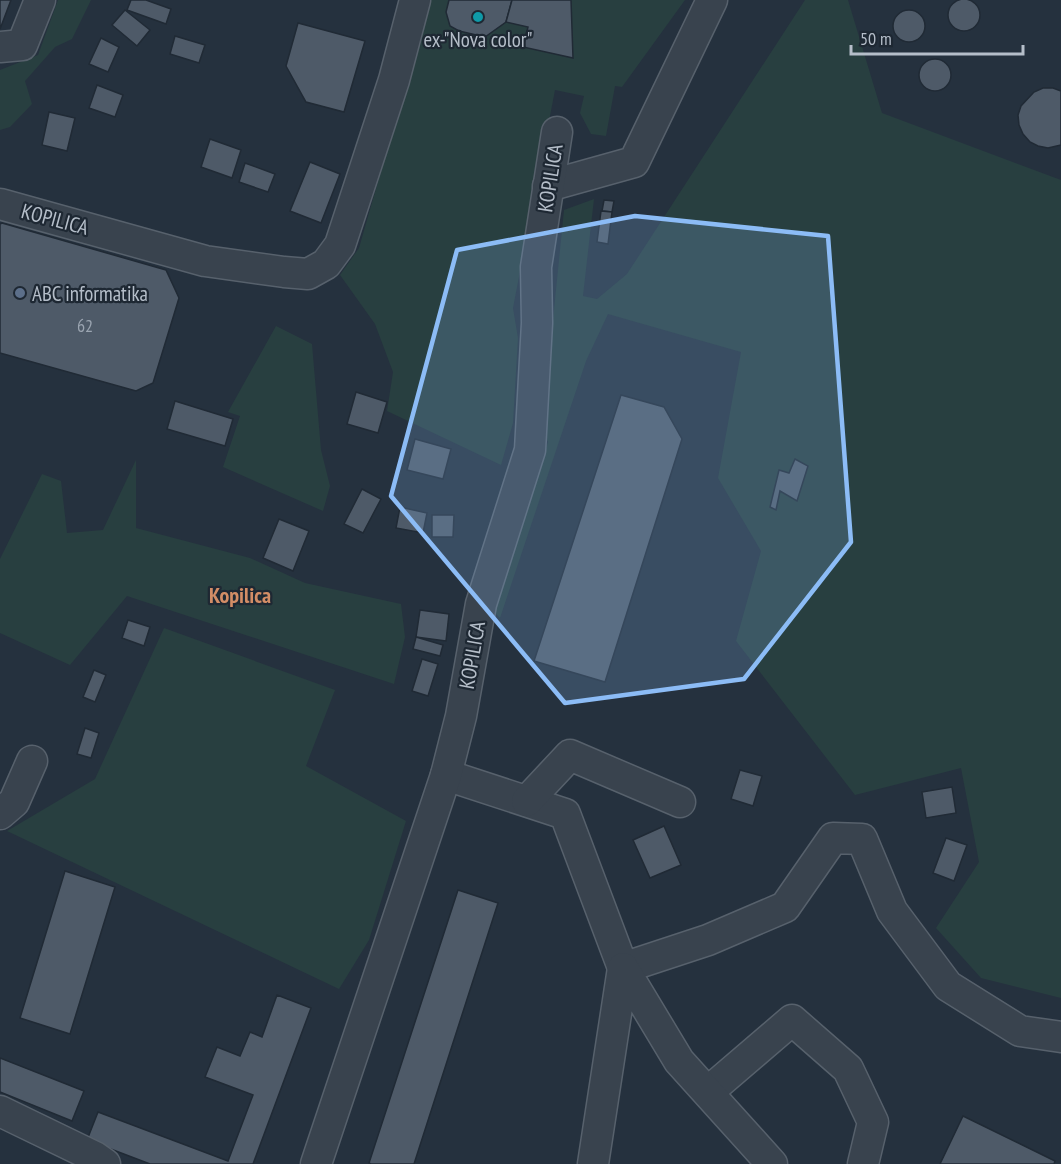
<svg xmlns="http://www.w3.org/2000/svg" width="1061" height="1164" font-family="'PT Sans Narrow',sans-serif">
	<rect width="100%" height="100%" fill="#25313e"/>
	<g fill="#283f40">
		<path d="M 58,0 L 91,0 L 72,39 L 55,47 L 25,81 L 32,104 L 10,127 L 0,130 L 0,70 L 38,55 Z"/>
		<path d="M 430,0 L 685,0 L 622,87 L 615,86 L 606,136 L 591,134 L 580,113 L 584,96 L 555,90 L 513,308 L 518,338 L 513,423 L 501,465 L 387,411 L 393,372 L 375,324 L 340,275 L 359,248 Z"/>
		<path d="M 805,0 L 848,0 L 882,113 L 1061,180 L 1061,998 L 981,978 L 936,928 L 979,862 L 961,768 L 855,795 L 736,641 L 761,551 L 718,478 L 741,352 L 608,314 L 586,361 L 500,618 L 495,613 L 548,442 L 542,429 L 564,210 L 594,199 L 583,296 L 597,299 L 627,274 Z"/>
		<path d="M 276,326 L 312,344 L 321,450 L 330,486 L 323,511 L 223,467 L 240,416 L 228,412 Z"/>
		<path d="M 136,460 L 136,528 L 250,558 L 305,583 L 401,604 L 405,637 L 394,684 L 127,596 L 70,665 L 0,633 L 0,559 L 42,474 L 61,481 L 67,533 L 103,530 Z"/>
		<path d="M 164,628 L 335,690 L 306,766 L 406,821 L 369,940 L 339,989 L 7,831 L 95,779 Z"/>
	</g>
	<g fill="#4e5a68" stroke="#202a35" stroke-width="1.5">
		<circle cx="964" cy="15" r="16"/>
		<path d="M 0,0 L 11,0 L 0,29 Z"/>
		<path d="M 131,0 L 146,0 L 171,9 L 166,24 L 127,10 Z"/>
		<path d="M 449,0 L 512,0 L 506,22 L 485,37 L 459,31 L 450,26 L 446,12 Z"/>
		<path d="M 512,0 L 571,0 L 573,58 L 523,47 L 528,27 L 506,22 Z"/>
		<path d="M 125,10 L 150,30 L 137,46 L 112,25 Z"/>
		<circle cx="909" cy="26" r="16"/>
		<path d="M 298,23 L 365,41 L 344,112 L 306,102 L 286,66 Z"/>
		<path d="M 175,36 L 205,45 L 199,63 L 170,54 Z"/>
		<path d="M 101,38 L 119,47 L 108,72 L 89,64 Z"/>
		<circle cx="935" cy="75" r="16"/>
		<path d="M 97,85 L 123,95 L 115,117 L 89,108 Z"/>
		<path d="M 1043,88 L 1053,88 L 1061,91 L 1061,145 L 1048,148 L 1038,146 L 1030,142 L 1023,134 L 1019,125 L 1018,115 L 1021,106 L 1034,92 Z"/>
		<path d="M 49,112 L 75,118 L 67,151 L 42,145 Z"/>
		<path d="M 210,139 L 241,150 L 232,178 L 201,167 Z"/>
		<path d="M 310,162 L 340,174 L 321,223 L 290,211 Z"/>
		<path d="M 245,163 L 275,174 L 268,192 L 239,182 Z"/>
		<path d="M 604,200 L 614,201 L 612,212 L 602,211 Z"/>
		<path d="M 601,211 L 612,212 L 608,244 L 597,242 Z"/>
		<path d="M 2,223 L 166,270 L 179,298 L 153,383 L 136,391 L 0,353 L 0,224 Z"/>
		<path d="M 356,392 L 387,402 L 378,433 L 347,424 Z"/>
		<path d="M 621,395 L 664,407 L 682,439 L 605,682 L 534,661 Z"/>
		<path d="M 175,401 L 233,419 L 225,446 L 167,429 Z"/>
		<path d="M 415,439 L 451,449 L 443,479 L 407,470 Z"/>
		<path d="M 795,459 L 808,466 L 797,501 L 780,491 L 776,510 L 770,507 L 779,470 L 789,473 Z"/>
		<path d="M 362,489 L 381,499 L 363,533 L 344,524 Z"/>
		<path d="M 400,507 L 427,513 L 423,533 L 396,528 Z"/>
		<path d="M 432,515 L 454,515 L 453,537 L 432,537 Z"/>
		<path d="M 279,519 L 309,531 L 293,571 L 263,558 Z"/>
		<path d="M 420,610 L 449,614 L 446,641 L 416,637 Z"/>
		<path d="M 128,620 L 150,627 L 144,646 L 122,638 Z"/>
		<path d="M 416,637 L 443,645 L 440,656 L 413,649 Z"/>
		<path d="M 422,659 L 438,664 L 428,696 L 412,691 Z"/>
		<path d="M 94,670 L 106,675 L 95,702 L 83,697 Z"/>
		<path d="M 85,728 L 99,733 L 91,758 L 77,754 Z"/>
		<path d="M 740,770 L 762,776 L 753,806 L 731,799 Z"/>
		<path d="M 952,787 L 956,813 L 926,818 L 922,792 Z"/>
		<path d="M 664,826 L 681,865 L 650,878 L 633,840 Z"/>
		<path d="M 946,838 L 967,845 L 954,881 L 933,873 Z"/>
		<path d="M 65,871 L 115,887 L 70,1034 L 20,1018 Z"/>
		<path d="M 458,890 L 498,903 L 414,1164 L 371,1164 L 369,1163 Z"/>
		<path d="M 277,995 L 311,1008 L 253,1164 L 150,1164 L 87,1140 L 98,1112 L 228,1161 L 253,1095 L 205,1077 L 217,1047 L 240,1056 L 250,1032 L 262,1037 Z"/>
		<path d="M 0,1058 L 84,1091 L 72,1121 L 0,1092 Z"/>
		<path d="M 963,1116 L 1055,1161 L 1054,1164 L 940,1164 Z"/>
	</g>
	<g fill="none" stroke-linecap="round" stroke-linejoin="round">
		<g stroke="#57616c" stroke-width="33">
			<g id="minor">
				<path d="M 0,47 L 22,45 L 40,0"/>
				<path d="M 548,186 L 634,162 L 712,0"/>
				<path d="M 0,204 L 205,261 L 284,272 L 308,274 L 326,264 L 340,245 L 394,80 L 415,0"/>
				<path d="M 446,775 L 565,814 L 623,968 L 708,940 L 785,907 L 833,838 L 862,839 L 892,911 L 948,986 L 1020,1031 L 1061,1037"/>
				<path d="M 527,801 L 570,755 L 680,802"/>
				<path d="M 0,814 L 14,802 L 32,761"/>
				<path d="M 708,1092 L 792,1020 L 848,1069 L 873,1122 L 863,1164"/>
				<path d="M 0,1111 L 95,1157 L 105,1164"/>
				<path d="M 316,1164 L 446,775 L 461,716 L 481,604 L 530,450 L 537,323 L 536,267 L 557,132"/>
				<path d="M 593,1164 L 623,968 L 679,1061 L 772,1164"/>
			</g>
		</g>
		<use href="#minor" stroke="#39434e" stroke-width="30"/>
	</g>
	<path fill="#8cbcf6" fill-opacity="0.2" stroke="#8cbcf6" stroke-width="4.5" stroke-linejoin="round" d="M 635,216 L 828,236 L 851,542 L 744,679 L 565,703 L 391,496 L 457,250 Z"/>
	<circle fill="#0f9aa8" stroke="#1e2833" stroke-width="2" cx="478" cy="17" r="6"/>
	<circle fill="#5c6f8a" stroke="#1e2833" stroke-width="2" cx="20" cy="293" r="6"/>
	<g text-anchor="middle" dominant-baseline="central" stroke-width="4.5" stroke-linejoin="round" paint-order="stroke">
		<g font-size="18" fill="#9ba5b1">
			<text x="85" y="325">62</text>
		</g>
		<g font-size="21" fill="#b5bec9" stroke="#1e2833">
			<text x="478" y="39">ex-"Nova color"</text>
			<text x="32" y="293" text-anchor="start">ABC informatika</text>
		</g>
		<g font-size="21" fill="#b5bec9" stroke="#1e2833">
			<text transform="translate(550 178) rotate(-81)">KOPILICA</text>
			<text transform="translate(55 219) rotate(15)">KOPILICA</text>
			<text transform="translate(472 655) rotate(-80)">KOPILICA</text>
		</g>
		<g font-size="22" font-weight="bold" fill="#d38d66" stroke="#1e2833">
			<text x="240" y="595">Kopilica</text>
		</g>
	</g>
	<path d="M851 45v9h172v-9" fill="none" stroke="#b5bec9" stroke-width="3"/>
	<text x="860" y="45" font-size="18" fill="#b5bec9" stroke="#1e2833" stroke-width="4.5" paint-order="stroke">50 m</text>
</svg>
